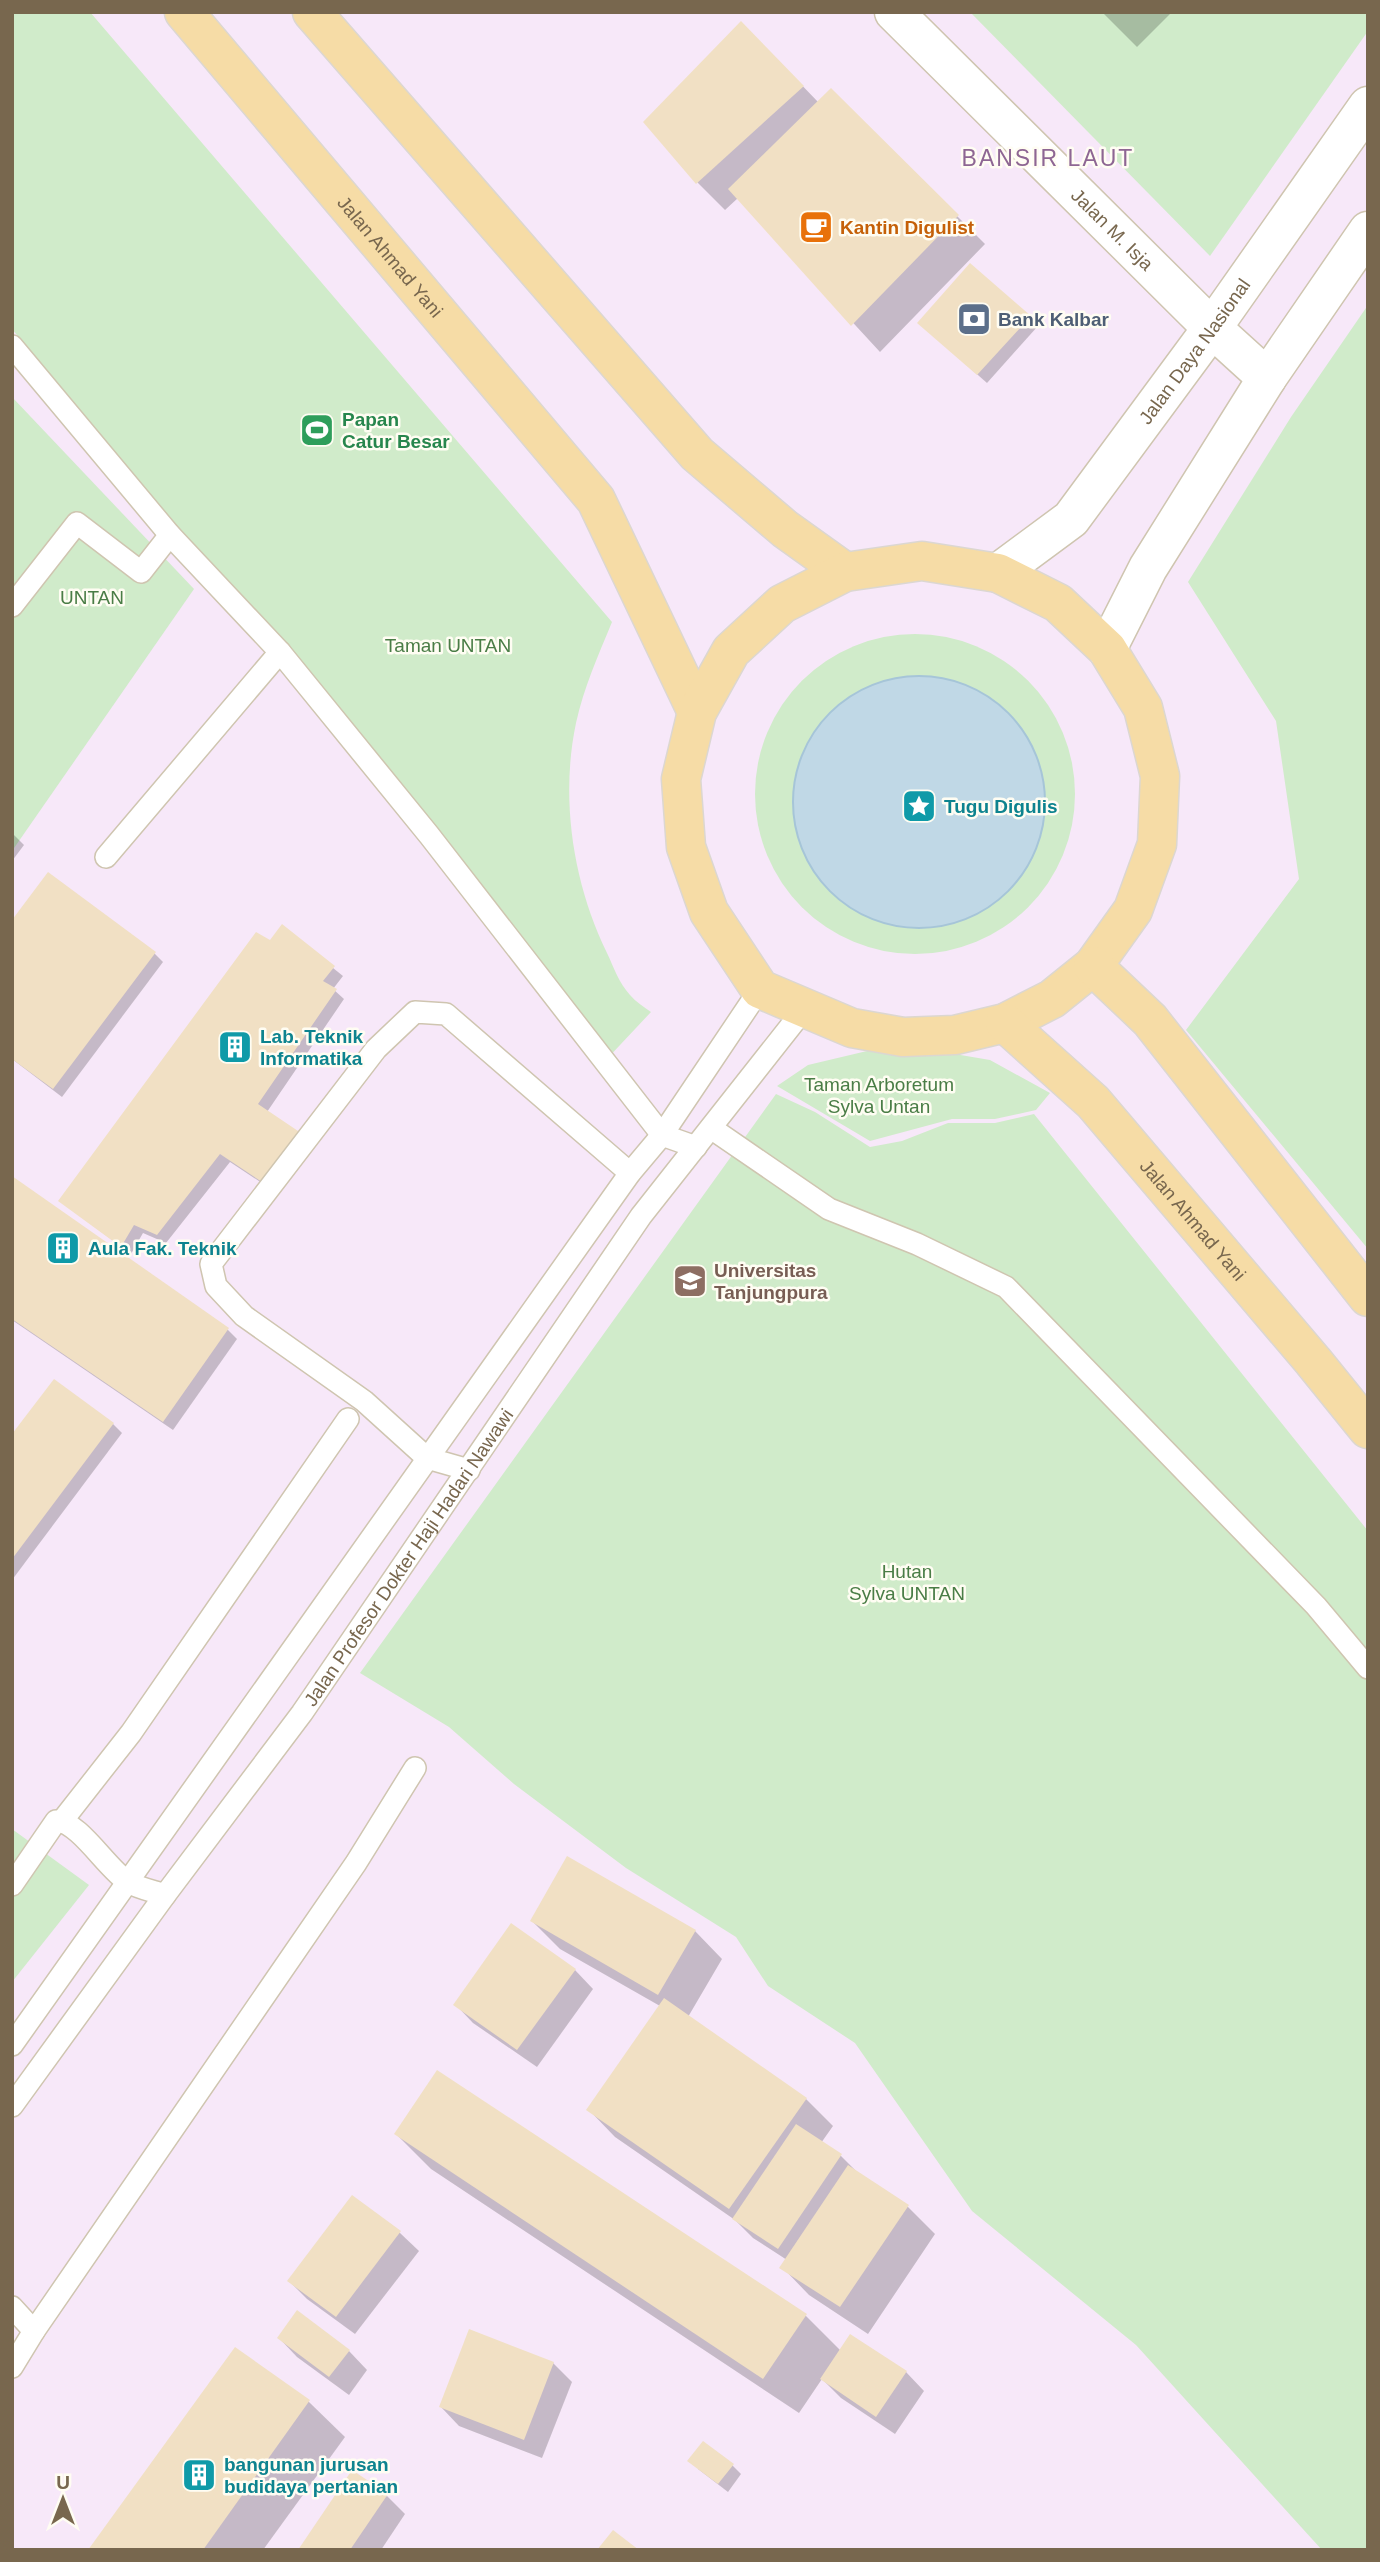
<svg xmlns="http://www.w3.org/2000/svg" width="1380" height="2562" font-family="Arial,sans-serif">
	<rect width="100%" height="100%" fill="#fcfaec"/>
	<rect fill="#f7e8f9" x="12" y="12" width="1356" height="2538"/>
	<g fill="#d0ebca">
		<path d="M 12,12 L 90,12 L 612,622 C 598,656 584,687 576,723 C 560,799 573,883 607,953 C 614,968 619,983 630,995 C 636,1002 644,1007 651,1012 L 605,1061 L 12,329 Z"/>
		<path d="M 970,12 L 1368,12 L 1368,31 L 1210,256 Z"/>
		<path d="M 1368,305 L 1368,1249 L 1186,1030 L 1299,879 L 1276,721 L 1188,582 L 1291,417 Z"/>
		<path d="M 12,397 L 194,589 L 12,851 Z"/>
		<circle cx="915" cy="794" r="160"/>
		<path d="M 931,1050 L 990,1060 L 1050,1093 L 1036,1110 L 995,1119 L 952,1119 L 870,1141 L 777,1086 L 808,1065 L 867,1051 Z"/>
		<path d="M 776,1094 L 815,1112 L 870,1147 L 902,1141 L 948,1123 L 995,1123 L 1034,1114 L 1368,1531 L 1368,2550 L 1322,2550 L 1136,2345 L 972,2211 L 855,2043 L 768,1986 L 736,1937 L 626,1868 L 514,1784 L 449,1727 L 360,1673 Z"/>
		<path d="M 12,1829 L 89,1885 L 12,1982 Z"/>
	</g>
	<circle fill="#c0d8e6" stroke="#a6c5d8" stroke-width="2" cx="919" cy="802" r="126"/>
	<g fill="#0003">
		<path d="M 1102,12 L 1172,12 L 1137,47 Z"/>
		<path d="M 768,50 L 819,103 L 831,90 L 985,244 L 880,352 L 738,198 L 725,210 L 698,183 L 646,122 Z"/>
		<path d="M 1030,317 L 1038,326 L 987,383 L 929,332 Z"/>
		<path d="M 12,833 L 24,845 L 12,861 Z"/>
		<path d="M 12,923 L 154,953 L 163,962 L 62,1097 L 12,1059 Z"/>
		<path d="M 282,927 L 343,976 L 333,989 L 344,999 L 267,1112 L 274,1191 L 230,1162 L 166,1243 L 143,1233 L 131,1254 L 60,1201 Z"/>
		<path d="M 12,1178 L 228,1330 L 237,1339 L 173,1430 L 12,1320 Z"/>
		<path d="M 113,1424 L 122,1433 L 12,1580 L 12,1437 Z"/>
		<path d="M 532,1921 L 695,1931 L 722,1959 L 688,2017 L 806,2099 L 833,2126 L 821,2143 L 841,2156 L 859,2174 L 908,2207 L 935,2234 L 868,2334 L 809,2295 L 782,2267 L 787,2260 L 753,2238 L 735,2220 L 615,2137 L 588,2109 L 660,2006 L 560,1949 Z"/>
		<path d="M 575,1970 L 593,1989 L 537,2067 L 473,2023 L 455,2004 Z"/>
		<path d="M 396,2134 L 806,2316 L 841,2351 L 906,2372 L 924,2391 L 895,2434 L 841,2398 L 822,2379 L 799,2413 L 431,2169 Z"/>
		<path d="M 352,2197 L 400,2233 L 419,2251 L 355,2334 L 307,2299 L 289,2281 Z"/>
		<path d="M 279,2338 L 349,2351 L 367,2370 L 349,2395 L 297,2357 Z"/>
		<path d="M 236,2349 L 309,2402 L 345,2437 L 263,2550 L 90,2550 Z"/>
		<path d="M 553,2363 L 572,2382 L 542,2458 L 459,2426 L 441,2407 Z"/>
		<path d="M 732,2465 L 741,2474 L 728,2492 L 698,2469 Z"/>
		<path d="M 387,2496 L 405,2514 L 381,2550 L 300,2550 Z"/>
	</g>
	<g fill="#f1e0c4">
		<path d="M 741,21 L 804,86 L 696,184 L 643,122 Z"/>
		<path d="M 831,88 L 959,215 L 851,326 L 728,189 Z"/>
		<path d="M 970,263 L 1031,316 L 977,375 L 917,323 Z"/>
		<path d="M 48,872 L 156,952 L 53,1089 L 12,1059 L 12,920 Z"/>
		<path d="M 282,924 L 335,966 L 323,981 L 337,989 L 258,1104 L 301,1133 L 265,1184 L 220,1154 L 157,1235 L 134,1225 L 121,1247 L 58,1201 L 256,932 L 270,940 Z"/>
		<path d="M 12,1176 L 229,1328 L 163,1422 L 12,1319 Z"/>
		<path d="M 54,1379 L 114,1423 L 12,1559 L 12,1434 Z"/>
		<path d="M 567,1856 L 696,1930 L 658,1995 L 530,1921 Z"/>
		<path d="M 511,1923 L 576,1969 L 517,2050 L 453,2005 Z"/>
		<path d="M 664,1998 L 807,2098 L 729,2209 L 586,2110 Z"/>
		<path d="M 437,2070 L 807,2314 L 763,2379 L 394,2134 Z"/>
		<path d="M 796,2124 L 842,2154 L 778,2249 L 732,2219 Z"/>
		<path d="M 848,2165 L 909,2205 L 840,2307 L 779,2268 Z"/>
		<path d="M 352,2195 L 401,2231 L 336,2317 L 287,2281 Z"/>
		<path d="M 297,2310 L 350,2350 L 329,2377 L 277,2338 Z"/>
		<path d="M 469,2329 L 554,2362 L 524,2440 L 439,2407 Z"/>
		<path d="M 850,2334 L 907,2371 L 876,2417 L 820,2379 Z"/>
		<path d="M 235,2347 L 310,2400 L 203,2550 L 88,2550 Z"/>
		<path d="M 703,2441 L 734,2464 L 718,2484 L 687,2461 Z"/>
		<path d="M 352,2470 L 388,2494 L 350,2550 L 298,2550 Z"/>
		<path d="M 613,2530 L 639,2550 L 597,2550 Z"/>
	</g>
	<g fill="none" stroke-linecap="round" stroke-linejoin="round">
		<g stroke="#cfc5b0" stroke-width="24">
			<g id="service">
				<path d="M 12,346 L 170,535 L 280,652 L 429,835 L 662,1135 L 696,1147"/>
				<path d="M 12,606 L 77,523 L 141,572 L 170,535"/>
				<path d="M 106,857 L 280,652"/>
				<path d="M 711,1128 L 829,1209 L 917,1244 L 1006,1287 L 1316,1606 L 1368,1668"/>
				<path d="M 469,1470 L 427,1458 L 364,1401 L 244,1316 L 216,1286 L 211,1264 L 376,1049 L 415,1012 L 446,1014 L 630,1173"/>
				<path d="M 62,1821 L 131,1733 L 348,1419"/>
				<path d="M 12,1885 L 56,1821 C 79,1821 107,1869 128,1882 C 138,1888 153,1891 165,1895"/>
				<path d="M 12,2045 L 630,1173 L 662,1135 L 760,989"/>
				<path id="s1" d="M 12,2106 L 165,1895 L 302,1713 L 641,1216 L 805,1008"/>
				<path d="M 12,2307 L 34,2331 L 12,2367"/>
				<path d="M 34,2331 L 356,1863 L 415,1768"/>
			</g>
		</g>
		<g stroke="#cfc5b0" stroke-width="41">
			<g id="minor">
				<path id="s2" d="M 894,12 L 1212,328 L 1267,378"/>
			</g>
		</g>
		<g stroke="#cfc5b0" stroke-width="41">
			<g id="tertiary">
				<path id="s3" d="M 998,573 L 1071,519 L 1212,328 L 1368,106"/>
				<path d="M 1107,649 L 1148,568 L 1267,378 L 1368,231"/>
			</g>
		</g>
		<g stroke="#dcd7d1" stroke-width="41">
			<g id="trunk">
				<path id="s4" d="M 184,12 L 596,500 L 697,712"/>
				<path d="M 312,12 L 697,454 L 785,529 L 845,572"/>
				<path d="M 922,561 L 998,573 L 1058,603 L 1107,649 L 1143,708 L 1160,776 L 1157,844 L 1133,910 L 1093,966 L 1052,999 L 1005,1023 L 955,1035 L 903,1037 L 852,1028 L 760,989 L 709,912 L 686,847 L 681,779 L 697,712 L 731,651 L 782,604 L 845,572 Z"/>
				<path d="M 1093,966 L 1150,1020 L 1368,1297"/>
				<path id="s5" d="M 1005,1023 L 1093,1102 L 1313,1361 L 1368,1429"/>
			</g>
		</g>
		<use href="#service" stroke="#fff" stroke-width="21"/>
		<use href="#minor" stroke="#fff" stroke-width="38"/>
		<use href="#tertiary" stroke="#fff" stroke-width="38"/>
		<use href="#trunk" stroke="#f6dca6" stroke-width="38"/>
	</g>
	<defs>
		<g id="cafe-square" transform="scale(1.75)"><rect x="-9" y="-9" width="18" height="18" rx="4" fill="#e8710a" stroke="#fffdf3"/><path d="M-5.5-4.5H6V0H3Q3 3.5 0 3.5H-2.5Q-5.5 3.5-5.5 0ZM3-3.2v2h1.7v-2ZM-6 4.5H4V6H-6Z" fill="#fff"/></g>
		<g id="bank-square" transform="scale(1.75)"><rect x="-9" y="-9" width="18" height="18" rx="4" fill="#5c6f8a" stroke="#fffdf3"/><path d="M-6-4H6V4H-6ZM0-2.3a2.3 2.3 0 1 0 0 4.6a2.3 2.3 0 1 0 0-4.6Z" fill="#fff"/></g>
		<g id="stadium-square" transform="scale(1.75)"><rect x="-9" y="-9" width="18" height="18" rx="4" fill="#2e9e5b" stroke="#fffdf3"/><path d="M0-5a6.5 5 0 1 0 0 10a6.5 5 0 1 0 0-10ZM-3.5-1.8h7v3.6h-7Z" fill="#fff"/></g>
		<g id="sight-square" transform="scale(1.75)"><rect x="-9" y="-9" width="18" height="18" rx="4" fill="#0f9aa8" stroke="#fffdf3"/><path d="M0-6L1.8-2.2L6-1.7L2.9 1.2L3.7 5.4L0 3.3L-3.7 5.4L-2.9 1.2L-6-1.7L-1.8-2.2Z" fill="#fff"/></g>
		<g id="building-square" transform="scale(1.75)"><rect x="-9" y="-9" width="18" height="18" rx="4" fill="#0f9aa8" stroke="#fffdf3"/><path d="M-4-6H4V6H1V3H-1V6H-4ZM-2.5-4.3h1.7v1.8h-1.7ZM.8-4.3h1.7v1.8H.8ZM-2.5-1h1.7V.8h-1.7ZM.8-1h1.7V.8H.8Z" fill="#fff"/></g>
		<g id="university-square" transform="scale(1.75)"><rect x="-9" y="-9" width="18" height="18" rx="4" fill="#8d6e63" stroke="#fffdf3"/><path d="M0-5L7-2L0 1L-7-2ZM-4 1L0 2.5L4 1V4Q0 6-4 4Z" fill="#fff"/></g>
	</defs>
	<g fill-rule="evenodd">
		<use href="#cafe-square" x="816" y="227"/>
		<use href="#bank-square" x="974" y="319"/>
		<use href="#stadium-square" x="317" y="430"/>
		<use href="#sight-square" x="919" y="806"/>
		<use href="#building-square" x="235" y="1047"/>
		<use href="#building-square" x="63" y="1248"/>
		<use href="#university-square" x="690" y="1281"/>
		<use href="#building-square" x="199" y="2475"/>
	</g>
	<g text-anchor="middle" dominant-baseline="central" stroke-width="5" stroke-linejoin="round" paint-order="stroke">
		<g font-size="19" font-weight="bold" fill="#c56008" stroke="#fffdf3" text-anchor="start">
			<text x="840" y="227">Kantin Digulist</text>
		</g>
		<g font-size="19" fill="#78674e" stroke="#fffdf3">
			<text stroke="none"><textPath href="#s2" startOffset="308">Jalan M. Isja</textPath></text>
			<text stroke="none"><textPath href="#s4" startOffset="320">Jalan Ahmad Yani</textPath></text>
			<text stroke="none"><textPath href="#s3" startOffset="299">Jalan Daya Nasional</textPath></text>
			<text stroke="none"><textPath href="#s5" startOffset="273">Jalan Ahmad Yani</textPath></text>
			<text stroke="none"><textPath href="#s1" startOffset="677">Jalan Profesor Dokter Haji Hadari Nawawi</textPath></text>
		</g>
		<g font-size="19" font-weight="bold" fill="#4e5e75" stroke="#fffdf3" text-anchor="start">
			<text x="998" y="319">Bank Kalbar</text>
		</g>
		<g font-size="19" font-weight="bold" fill="#27864d" stroke="#fffdf3" text-anchor="start">
			<text x="342" y="419">Papan<tspan x="342" dy="22">Catur Besar</tspan></text>
		</g>
		<g font-size="19" fill="#4a7d46" stroke="#fffdf3">
			<text x="92" y="597">UNTAN</text>
			<text x="448" y="645">Taman UNTAN</text>
			<text x="879" y="1084">Taman Arboretum<tspan x="879" dy="22">Sylva Untan</tspan></text>
			<text x="907" y="1571">Hutan<tspan x="907" dy="22">Sylva UNTAN</tspan></text>
		</g>
		<g font-size="19" font-weight="bold" fill="#0d838f" stroke="#fffdf3" text-anchor="start">
			<text x="944" y="806">Tugu Digulis</text>
			<text x="260" y="1036">Lab. Teknik<tspan x="260" dy="22">Informatika</tspan></text>
			<text x="88" y="1248">Aula Fak. Teknik</text>
			<text x="224" y="2464">bangunan jurusan<tspan x="224" dy="22">budidaya pertanian</tspan></text>
		</g>
		<g font-size="19" font-weight="bold" fill="#785e54" stroke="#fffdf3" text-anchor="start">
			<text x="714" y="1270">Universitas<tspan x="714" dy="22">Tanjungpura</tspan></text>
		</g>
		<g font-size="23" letter-spacing="2" fill="#8e6693" stroke="#fffdf3">
			<text x="1048" y="158">BANSIR LAUT</text>
		</g>
	</g>
	<rect width="1380" height="2562" fill="none" stroke="#78674e" stroke-width="28"/>
	<g transform="translate(63 2499)" stroke="#fffdf3" stroke-width="5" paint-order="stroke">
	<path d="M0-5L12 26L0 18L-12 26Z" fill="#78674e"/>
	<text y="-10" font-size="19" font-weight="bold" text-anchor="middle" fill="#78674e">U</text>
	</g>
</svg>
